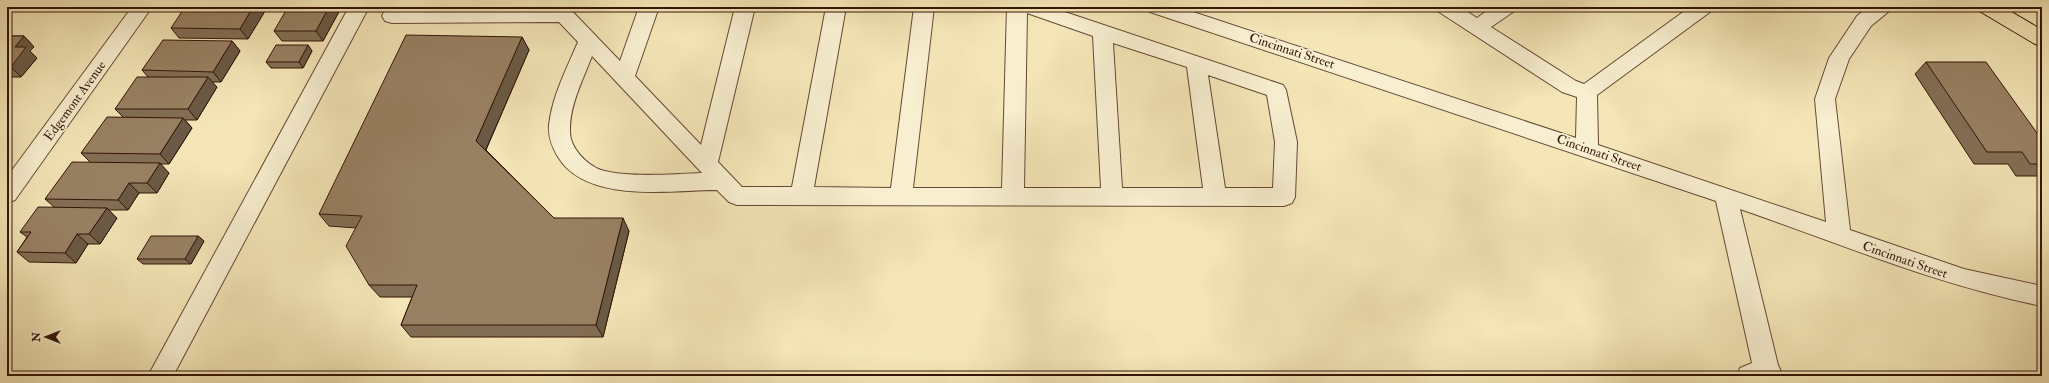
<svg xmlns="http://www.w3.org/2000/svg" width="2049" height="383" font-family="'IM FELL Double Pica',serif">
	<rect width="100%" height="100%" fill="#f4e6b7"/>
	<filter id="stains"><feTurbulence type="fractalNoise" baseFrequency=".005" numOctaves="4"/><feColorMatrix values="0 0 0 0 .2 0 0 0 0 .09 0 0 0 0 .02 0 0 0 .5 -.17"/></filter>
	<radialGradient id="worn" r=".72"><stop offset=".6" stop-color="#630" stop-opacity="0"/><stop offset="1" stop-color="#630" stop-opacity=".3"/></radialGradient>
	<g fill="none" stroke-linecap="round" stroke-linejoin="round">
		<g stroke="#654833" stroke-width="2">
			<g id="minor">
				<path d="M 132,7 L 152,7 L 15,200 L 7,203 L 7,177 Z"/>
				<path d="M 349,7 L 369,7 L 173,376 L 148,376 Z"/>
				<path d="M 386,7 L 406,7 L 405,9 L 564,8 L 571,10 L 620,61 L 639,7 L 659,7 L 635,76 L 701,145 L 735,7 L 755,7 L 718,162 L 742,187 L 792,187 L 826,7 L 846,7 L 814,187 L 891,188 L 914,7 L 934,7 L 913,188 L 1002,188 L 1007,7 L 1050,7 L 1283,85 L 1286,90 L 1297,142 L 1295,197 L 1292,203 L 1284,206 L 737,205 L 729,202 L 717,190 C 670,190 587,204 558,157 C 552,147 548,137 549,125 C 552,96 567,68 578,42 L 559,22 L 392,23 L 385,21 L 382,16 ZM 1027,13 L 1093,36 L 1101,188 L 1024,188 ZM 1113,43 L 1187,67 L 1203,188 L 1122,188 ZM 592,56 L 702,173 C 673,174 628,178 601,170 C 587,165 570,148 570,132 C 569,106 583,80 592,56 ZM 1208,75 L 1267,95 L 1275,142 L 1273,188 L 1225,188 Z"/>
				<path d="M 1147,7 L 1178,7 L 1576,138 L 1577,97 L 1562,92 L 1439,12 L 1436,7 L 1460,7 L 1477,18 L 1492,7 L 1516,7 L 1513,12 L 1491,27 L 1576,81 L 1584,84 L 1690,7 L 1713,7 L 1710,12 L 1597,95 L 1598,145 L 1826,222 L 1815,99 L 1829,58 L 1857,16 L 1868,7 L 1891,7 L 1888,12 L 1871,26 L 1849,59 L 1835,99 L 1850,230 L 1964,269 L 2042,286 L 2042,306 C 1937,285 1841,244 1740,209 L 1778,365 L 1783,376 L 1737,376 L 1740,368 L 1752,363 L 1716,201 L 1150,12 Z"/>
			</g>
		</g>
		<g stroke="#351407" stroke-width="2">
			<path id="major" d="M 1978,7 L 2003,7 L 2042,30 L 2042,46 L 2035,44 L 1981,12 Z"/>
		</g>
		<use href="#minor" fill="#f8efd0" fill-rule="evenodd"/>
		<use href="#major" fill="#f4e6b7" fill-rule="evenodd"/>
	</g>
	<g fill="#836f55" stroke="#351407">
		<path d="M 341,8 L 323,41 L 282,41 L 274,31 Z"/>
		<path d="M 265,11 L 248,39 L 179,38 L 171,28 Z"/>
		<path d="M 7,36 L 24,36 L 34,47 L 30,51 L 37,58 L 21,77 L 7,77 Z"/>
		<path d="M 522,37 L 529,50 L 486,150 L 554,218 L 629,231 L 603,337 L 411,337 L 401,325 L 412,297 L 380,297 L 369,285 L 356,228 L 329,226 L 319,214 Z"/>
		<path d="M 232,41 L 240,51 L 221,82 L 212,82 L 217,87 L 197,120 L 185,120 L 192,128 L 169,164 L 160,164 L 169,173 L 157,193 L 139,193 L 128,210 L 109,210 L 117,218 L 100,244 L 88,244 L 76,263 L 29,262 L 17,252 L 27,237 L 20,232 L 54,207 L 45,199 L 90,162 L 81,153 L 123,117 L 115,109 L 148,77 L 142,70 Z"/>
		<path d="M 308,45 L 312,51 L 303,68 L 271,68 L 266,62 Z"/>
		<path d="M 1926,62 L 2042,140 L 2042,176 L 2016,176 L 2008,164 L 1974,164 L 1915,74 Z"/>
		<path d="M 198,236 L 204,241 L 191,264 L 143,264 L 137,259 Z"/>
	</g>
	<g fill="#6a5a45" stroke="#351407">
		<path d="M 253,7 L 262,7 L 265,11 L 248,39 L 240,29 Z"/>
		<path d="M 329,7 L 340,7 L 341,8 L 323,41 L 316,31 Z"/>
		<path d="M 24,36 L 34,47 L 30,51 L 37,58 L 21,77 L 11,67 L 15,47 Z"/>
		<path d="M 522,37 L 529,50 L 484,154 L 476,141 Z"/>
		<path d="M 232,41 L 240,51 L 221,82 L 213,72 Z"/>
		<path d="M 308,45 L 312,51 L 303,68 L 299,62 Z"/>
		<path d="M 208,77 L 217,87 L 197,120 L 188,109 Z"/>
		<path d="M 183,118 L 192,128 L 169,164 L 160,154 Z"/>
		<path d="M 160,163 L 169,173 L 157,193 L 147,183 Z"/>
		<path d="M 129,183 L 139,193 L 128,210 L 118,200 Z"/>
		<path d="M 107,208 L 117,218 L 100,244 L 89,234 Z"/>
		<path d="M 623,218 L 629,231 L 603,337 L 596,325 Z"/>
		<path d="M 77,234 L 88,244 L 76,263 L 65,253 Z"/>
		<path d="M 198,236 L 204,241 L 191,264 L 185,259 Z"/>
		<path d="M 25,373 L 29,376 L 23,376 Z"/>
	</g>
	<g fill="#988163" stroke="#351407">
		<path d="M 185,7 L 253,7 L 240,29 L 171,28 Z"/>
		<path d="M 288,7 L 329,7 L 316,31 L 274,31 Z"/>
		<path d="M 406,35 L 522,37 L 476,141 L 554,218 L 623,218 L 596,325 L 401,325 L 417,285 L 369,285 L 346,246 L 362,216 L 319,214 Z"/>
		<path d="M 7,36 L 24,36 L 15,47 L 26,47 L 11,67 L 7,67 Z"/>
		<path d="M 163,40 L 232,41 L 213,72 L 142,70 Z"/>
		<path d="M 276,45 L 308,45 L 299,62 L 266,62 Z"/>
		<path d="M 1926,62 L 1986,62 L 2042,140 L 2042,164 L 2030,164 L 2022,152 L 1987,152 Z"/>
		<path d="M 137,77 L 208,77 L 188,109 L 115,109 Z"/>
		<path d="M 107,117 L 183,118 L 160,154 L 81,153 Z"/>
		<path d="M 72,162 L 160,163 L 147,183 L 129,183 L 118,200 L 45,199 Z"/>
		<path d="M 38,207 L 107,208 L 89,234 L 77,234 L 65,253 L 17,252 L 31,232 L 20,232 Z"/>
		<path d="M 151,236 L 198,236 L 185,259 L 137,259 Z"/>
		<path d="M 7,373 L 25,373 L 23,376 L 7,376 Z"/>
	</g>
	<g text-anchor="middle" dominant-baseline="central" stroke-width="3.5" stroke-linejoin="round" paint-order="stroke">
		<g font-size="13" fill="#351407" stroke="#f8efd0">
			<text transform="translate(1292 51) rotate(18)">Cincinnati Street</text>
			<text transform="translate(75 101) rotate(-54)">Edgemont Avenue</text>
			<text transform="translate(1599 153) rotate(19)">Cincinnati Street</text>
			<text transform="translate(1905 260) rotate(19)">Cincinnati Street</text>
		</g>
	</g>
	<rect width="2049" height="383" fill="none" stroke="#f4e6b7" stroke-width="24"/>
	<rect x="8" y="8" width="2033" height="367" fill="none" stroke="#351407" stroke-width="2"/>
	<rect x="12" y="12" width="2025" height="359" fill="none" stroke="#351407"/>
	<g transform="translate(46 337) rotate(270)" stroke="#f8efd0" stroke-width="3" paint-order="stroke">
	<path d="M0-3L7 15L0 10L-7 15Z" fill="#351407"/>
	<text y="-6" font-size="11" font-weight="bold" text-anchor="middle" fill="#351407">N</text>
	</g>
	<rect width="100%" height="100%" filter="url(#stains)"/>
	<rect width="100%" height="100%" fill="url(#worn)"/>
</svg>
